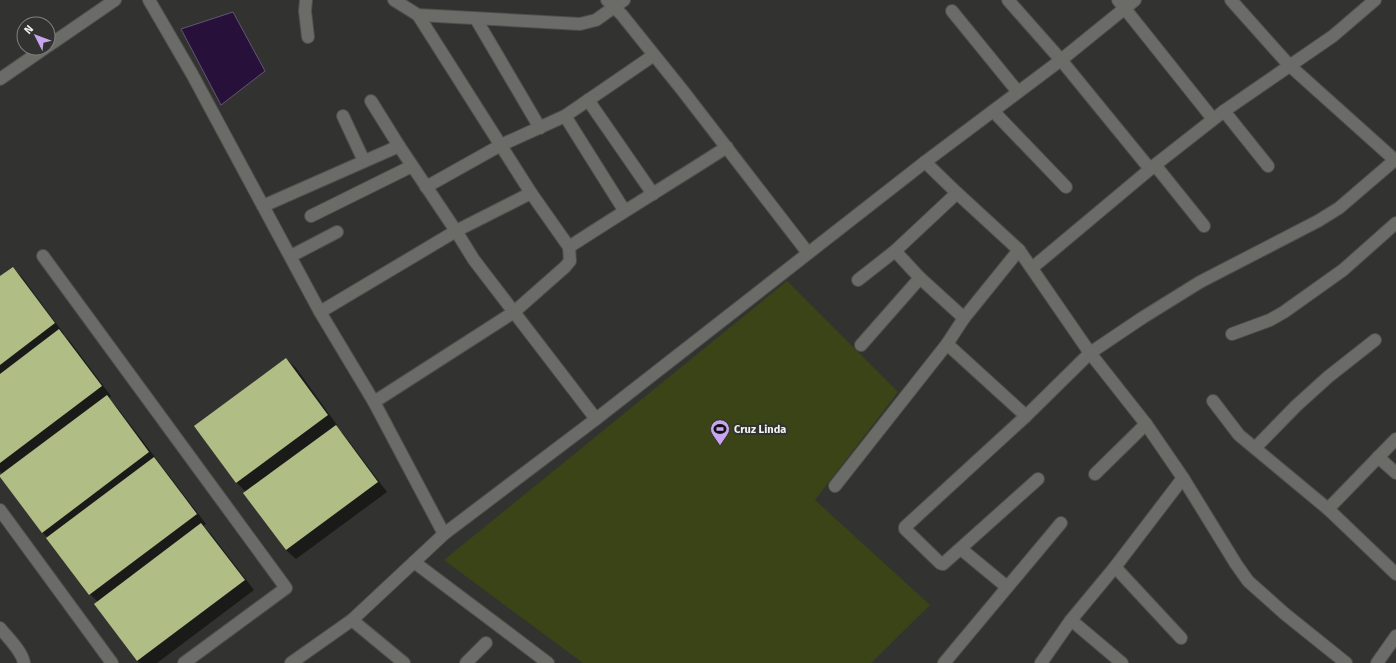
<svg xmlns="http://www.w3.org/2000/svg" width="1396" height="663" font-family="'Fira Sans',sans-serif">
	<rect width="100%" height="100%" fill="#323330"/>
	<path fill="#3a4416" d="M 787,281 L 898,392 L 815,500 L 930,605 L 871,663 L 583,663 L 444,560 Z"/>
	<path fill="#27113b" stroke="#645572" d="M 233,12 L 265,71 L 221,105 L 181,29 Z"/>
	<g fill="#0007">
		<path d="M 13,268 L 22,277 L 64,334 L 63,334 L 69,340 L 111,396 L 108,398 L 116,406 L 206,524 L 203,526 L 211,534 L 254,590 L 157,663 L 140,663 L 137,661 L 95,605 L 98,602 L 90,594 L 48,538 L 42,532 L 0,471 L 0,277 Z"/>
		<path d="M 286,359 L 296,368 L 337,425 L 336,426 L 345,436 L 387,492 L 296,559 L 286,550 L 246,492 L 237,483 L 195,426 Z"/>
	</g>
	<g fill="#b0be86">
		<path d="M 13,267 L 55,323 L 0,365 L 0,276 Z"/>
		<path d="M 59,329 L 102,386 L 0,463 L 0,374 Z"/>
		<path d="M 286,358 L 328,415 L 236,483 L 194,426 Z"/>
		<path d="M 107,395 L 149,452 L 42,533 L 0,477 L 0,475 Z"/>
		<path d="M 336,425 L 378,482 L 286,550 L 243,493 Z"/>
		<path d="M 154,457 L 197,514 L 89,595 L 46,538 Z"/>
		<path d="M 201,523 L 245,580 L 137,661 L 94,604 Z"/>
	</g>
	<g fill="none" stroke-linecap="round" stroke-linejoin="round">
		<g stroke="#4e4f4c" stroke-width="14">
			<g id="minor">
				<path d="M 149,0 L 192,74 L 320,312 L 374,402 L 444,534"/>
				<path d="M 306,0 L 305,11 L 308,37"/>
				<path d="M 394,0 L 418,15 L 580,24 L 596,20 L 624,0"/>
				<path d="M 607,0 L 622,15 L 683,91 L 808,253"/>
				<path d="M 1008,0 L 1061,60 L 1150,169"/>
				<path d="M 1118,0 L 1213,119"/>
				<path d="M 1231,0 L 1289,65 L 1396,161"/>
				<path d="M 952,11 L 1018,92"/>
				<path d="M 476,19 L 540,128"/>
				<path d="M 48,46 L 115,0"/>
				<path d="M 0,79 L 45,48"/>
				<path d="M 588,100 L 653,194"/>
				<path d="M 371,101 L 399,146 L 456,231 L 474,260 L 596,419"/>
				<path d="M 993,111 L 1066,187"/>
				<path d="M 1224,111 L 1268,166"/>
				<path d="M 343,116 L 364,161"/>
				<path d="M 565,116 L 624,210"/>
				<path d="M 925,162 L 957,193 L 1019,250 L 1090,353 L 1146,424 L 1183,478 L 1236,564 L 1248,581 L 1285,614 L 1346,663"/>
				<path d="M 1155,165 L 1204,226"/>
				<path d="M 426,187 L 501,145 L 565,116 L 654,55"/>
				<path d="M 263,206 L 399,146"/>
				<path d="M 311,216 L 412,166"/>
				<path d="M 569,247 C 621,213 674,181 727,147"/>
				<path d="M 895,251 L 920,278 L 964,318"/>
				<path d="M 43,256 L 286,588 L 184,663"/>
				<path d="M 291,256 L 337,232"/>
				<path d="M 1032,268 L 1155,165 L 1224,111 L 1333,36 L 1375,0"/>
				<path d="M 858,280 L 895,251 L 957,193"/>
				<path d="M 320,312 L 456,231 L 531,193"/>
				<path d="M 1232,334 L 1270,320 L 1284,312 L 1343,270 L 1396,223"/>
				<path d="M 947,344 L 1026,416"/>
				<path d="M 861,345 L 920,278"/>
				<path d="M 1213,401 L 1239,435 L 1328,509 L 1396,574"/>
				<path d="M 374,402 L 514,312 L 565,267 L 570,261 L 569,247 L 531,193 L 418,15"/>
				<path d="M 1255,448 L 1296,406 L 1328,377 L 1375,340"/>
				<path d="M 1378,457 L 1396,473"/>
				<path d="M 1095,474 L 1146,424"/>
				<path d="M 1038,479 L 943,564 L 940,563 L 905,529 L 905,527 L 1026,416 L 1090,353 L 1142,318 L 1200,282 L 1318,221 L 1339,208 L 1396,159"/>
				<path d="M 835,486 L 947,344 L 964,318 L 1019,250"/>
				<path d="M 1328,509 L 1396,439"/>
				<path d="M 0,510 L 112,663"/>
				<path d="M 961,549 L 1007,587"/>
				<path d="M 414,562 L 548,663"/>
				<path d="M 1115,567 L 1181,638"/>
				<path d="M 352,620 L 404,663"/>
				<path d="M 1071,620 L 1122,663"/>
				<path d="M 0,628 C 8,638 22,651 24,663"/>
				<path d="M 291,663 L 352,620 L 444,534 L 596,419 L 925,162 L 1061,60 L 1135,0"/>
				<path d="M 466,663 L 486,643"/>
				<path d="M 944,663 L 1061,523"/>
				<path d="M 1041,663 L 1071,620 L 1115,567 L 1183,478"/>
				<path d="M 1377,663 L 1396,636"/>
			</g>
		</g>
		<use href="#minor" stroke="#6b6c68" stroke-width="12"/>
	</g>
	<defs>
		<g id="stadium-pin" transform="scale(1)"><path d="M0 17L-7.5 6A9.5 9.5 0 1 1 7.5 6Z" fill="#c8a6ef" stroke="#323330"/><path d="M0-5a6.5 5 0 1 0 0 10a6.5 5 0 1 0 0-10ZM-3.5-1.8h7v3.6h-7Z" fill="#111"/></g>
	</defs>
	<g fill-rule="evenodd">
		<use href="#stadium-pin" x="720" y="429"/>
	</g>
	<g text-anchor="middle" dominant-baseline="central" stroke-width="4" stroke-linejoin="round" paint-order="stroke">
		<g font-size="11" font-weight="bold" fill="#f3f3f1" stroke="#323330" text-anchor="start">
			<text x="734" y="429">Cruz Linda</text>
		</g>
	</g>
	<g transform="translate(36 36) rotate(312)"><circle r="19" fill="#323330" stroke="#7f807d"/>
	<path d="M0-3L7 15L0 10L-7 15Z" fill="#c8a6ef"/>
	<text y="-6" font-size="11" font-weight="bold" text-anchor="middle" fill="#f3f3f1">N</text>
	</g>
</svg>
